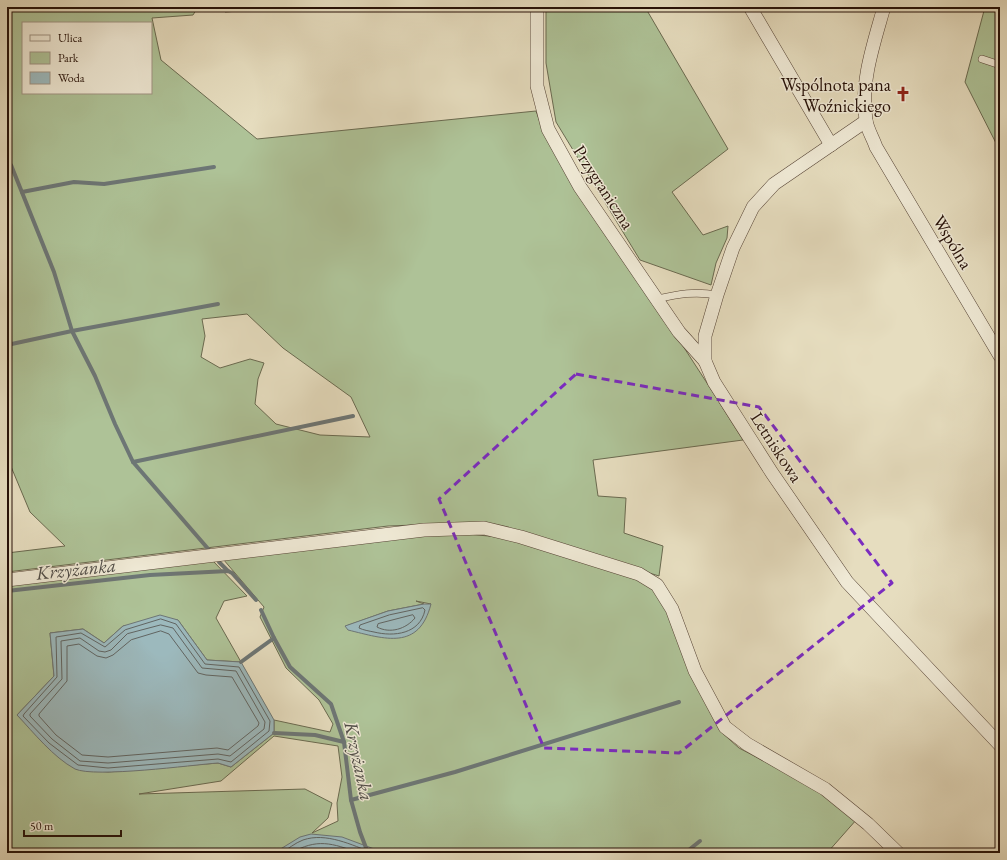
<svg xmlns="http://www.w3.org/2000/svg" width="1007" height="860" font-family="'EB Garamond',serif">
	<rect width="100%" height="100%" fill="#e6ddbf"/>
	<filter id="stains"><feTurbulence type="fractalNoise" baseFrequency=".005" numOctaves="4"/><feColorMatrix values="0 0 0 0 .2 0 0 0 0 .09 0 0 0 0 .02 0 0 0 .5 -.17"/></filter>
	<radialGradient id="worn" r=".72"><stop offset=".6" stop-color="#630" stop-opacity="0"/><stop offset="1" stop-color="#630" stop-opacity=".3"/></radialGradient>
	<g fill="#aec297" stroke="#6a6a50" fill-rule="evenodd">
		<path d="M 7,7 L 198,7 L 193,15 L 152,18 L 161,60 L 257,139 L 536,111 C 554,163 591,209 621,254 C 663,315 704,377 743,440 L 593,460 L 598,496 L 626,498 L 624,533 L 663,546 L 659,576 L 572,549 L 441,524 L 388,526 L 7,572 L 7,553 L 65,546 L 30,512 L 7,457 ZM 23,23 L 151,23 L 151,93 L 23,93 ZM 247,314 L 283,348 L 351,397 L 370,437 L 320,435 L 276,424 L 255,404 L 258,379 L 264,363 L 250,359 L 220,368 L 201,357 L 205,336 L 202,319 Z"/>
		<path d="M 222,7 L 294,7 L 225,12 Z"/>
		<path d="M 546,7 L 645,7 L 728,149 L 672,192 L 703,235 L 728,226 L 727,238 L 716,263 L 711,285 L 640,260 L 556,122 L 546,63 Z"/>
		<path d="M 985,7 L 1000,10 L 1000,151 L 965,82 Z"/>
		<path d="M 458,533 L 508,538 L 636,577 L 654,586 L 669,611 L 690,670 L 720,731 L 739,748 L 815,788 L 857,819 L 827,853 L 7,853 L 7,586 L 212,560 L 247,596 L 224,601 L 216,618 L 241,662 L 207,660 L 178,620 L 123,626 L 104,643 L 83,629 L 50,633 L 54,676 L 17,715 L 76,769 L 108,772 L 218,763 L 231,767 L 274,733 L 274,720 L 330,732 L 333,724 L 319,700 L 286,668 L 260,617 L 264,607 L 223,559 L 397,538 ZM 416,601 L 431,604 L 346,626 L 388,611 L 424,604 ZM 274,736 L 338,746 L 342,777 L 337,803 L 338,821 L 312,833 L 328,818 L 332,803 L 305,789 L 139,794 L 221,781 Z"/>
	</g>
	<g fill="#9cb9bd" stroke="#6d7675">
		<path d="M 424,604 L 431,604 C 419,651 385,639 348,630 L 345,626 L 388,611 Z"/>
		<path d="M 160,615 L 178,620 L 207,660 L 241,662 L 274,720 L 274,733 L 231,767 L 218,763 C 192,765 95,778 75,769 C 53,757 34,733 17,715 L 54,676 L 50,633 L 83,629 L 104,643 L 123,626 Z"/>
		<path d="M 311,834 L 342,837 L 385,853 L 274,853 L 300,837 Z"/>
	</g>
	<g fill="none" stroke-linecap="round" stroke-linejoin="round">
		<g stroke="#616562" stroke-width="1">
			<path d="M 423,608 L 425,610 C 420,634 394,637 374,632 C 369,631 363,630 359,628 L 360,625 L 389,615 Z"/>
			<path d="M 413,615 L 415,618 C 406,629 390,634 377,627 L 378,624 Z"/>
			<path d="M 161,619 L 176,624 L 205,664 L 239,667 L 270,721 L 269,731 L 231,762 L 218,759 L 108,768 L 78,765 L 49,743 L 23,716 L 24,714 L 57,677 L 56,637 L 81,633 L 105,647 L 125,630 Z"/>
			<path d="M 161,625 L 173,628 L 202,668 L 236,671 L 265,722 L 264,729 L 230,756 L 218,754 L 108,763 L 80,761 L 52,739 L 30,716 L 30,714 L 62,679 L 61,641 L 80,638 L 99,651 L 105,652 L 111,650 L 127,634 Z"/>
			<path d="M 161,631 L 169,634 L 198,673 L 206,675 L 232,677 L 259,723 L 258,726 L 228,750 L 217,748 L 108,757 L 82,755 L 56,735 L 39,716 L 39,714 L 67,681 L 67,646 L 79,644 L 97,656 L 106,658 L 113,655 L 131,640 Z"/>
			<path d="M 281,853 C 288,849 295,843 303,840 C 326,832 352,845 373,853"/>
			<path d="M 291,853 C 317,838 332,843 359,853"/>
			<path d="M 303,853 L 313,849 L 342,853"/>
		</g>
		<g stroke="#6d7675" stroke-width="4">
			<path d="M 7,163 L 11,165 L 54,272 L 72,331 L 95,376 L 115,424 L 133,462 L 210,551"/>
			<path d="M 22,192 L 74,182 L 104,184 L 214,167"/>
			<path d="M 7,345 L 72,331 L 218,304"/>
			<path d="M 133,462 L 353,416"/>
			<path d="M 219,562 L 228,571"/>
			<path d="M 7,591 L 150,575 L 228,571 L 232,573 L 256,600"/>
			<path d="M 261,610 L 274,638 L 290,667 L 331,704 L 344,742 L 351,800 L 360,832 L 368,853"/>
			<path d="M 241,662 L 274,638"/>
			<path d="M 274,733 L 315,735 L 344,742"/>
			<path d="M 351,800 L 455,772 L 679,702"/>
			<path d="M 685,853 L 700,841"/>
		</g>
		<g stroke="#564436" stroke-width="8">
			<g id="service">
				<path d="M 982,59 L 1000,65"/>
				<path d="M 658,299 C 678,294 695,291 717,295"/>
			</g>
		</g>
		<g stroke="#564436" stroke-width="14">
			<g id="minor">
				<path d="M 537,7 L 537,86 L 548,129 L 580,187 L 679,332 L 705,361"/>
				<path d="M 750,7 L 831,145"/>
				<path d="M 884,7 C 874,43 860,82 866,120 C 867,129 873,138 876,147 L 1000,356"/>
				<path d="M 866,121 L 774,184 L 753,207 L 733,248 L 717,295 L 705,336 L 705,361 L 714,382 L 772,473 L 847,582 L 1000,745"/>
				<path d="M 7,580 L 424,530 L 484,528 L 521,537 L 639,574 L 657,585 L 672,609 L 695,671 L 725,727 L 747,744 L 825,789 L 868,824 L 898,853"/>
			</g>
		</g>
		<use href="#service" stroke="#efe9d5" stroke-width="7"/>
		<use href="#minor" stroke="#efe9d5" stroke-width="13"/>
	</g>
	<path fill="none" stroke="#7b2cbf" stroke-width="3" stroke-dasharray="8 5" stroke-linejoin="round" d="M 576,374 L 759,407 L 892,583 L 679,753 L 544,748 L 439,499 Z"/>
	<defs>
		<g id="church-bare" transform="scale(1.2)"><path d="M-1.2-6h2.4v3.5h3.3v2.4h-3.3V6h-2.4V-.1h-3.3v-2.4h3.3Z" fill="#8f2418" stroke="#efe9d5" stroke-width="2.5" paint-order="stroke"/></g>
	</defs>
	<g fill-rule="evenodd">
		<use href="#church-bare" x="903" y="94"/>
	</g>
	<g text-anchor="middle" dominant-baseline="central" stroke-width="3" stroke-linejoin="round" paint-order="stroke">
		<g font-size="18" fill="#261108" stroke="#efe9d5" text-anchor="end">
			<text x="891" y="84">Wspólnota pana<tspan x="891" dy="21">Woźnickiego</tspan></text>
		</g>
		<g font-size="18" fill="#261108" stroke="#efe9d5">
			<text transform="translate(604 187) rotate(57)">Przygraniczna</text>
			<text transform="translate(953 242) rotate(59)">Wspólna</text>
			<text transform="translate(777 447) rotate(57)">Letniskowa</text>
		</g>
		<g font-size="19" font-style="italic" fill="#4f4c47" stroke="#efe9d5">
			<text transform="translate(76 569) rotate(-6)">Krzyżanka</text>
			<text transform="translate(359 761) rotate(78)">Krzyżanka</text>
		</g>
	</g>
	<rect width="1007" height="860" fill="none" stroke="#e6ddbf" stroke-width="24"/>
	<rect x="8" y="8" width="991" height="844" fill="none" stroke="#261108" stroke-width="2"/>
	<rect x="12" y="12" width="983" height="836" fill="none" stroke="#261108"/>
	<rect x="22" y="22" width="130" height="72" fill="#efe9d5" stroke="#9f9383"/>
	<rect x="30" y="35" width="20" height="6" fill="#efe9d5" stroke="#9f9383"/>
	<text x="58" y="42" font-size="12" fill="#261108">Ulica</text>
	<rect x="30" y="52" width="20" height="12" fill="#aec297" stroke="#9f9383"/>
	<text x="58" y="62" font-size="12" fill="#261108">Park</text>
	<rect x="30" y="72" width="20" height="12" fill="#9cb9bd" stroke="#9f9383"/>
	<text x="58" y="82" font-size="12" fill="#261108">Woda</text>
	<path d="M24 830v6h97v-6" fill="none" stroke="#261108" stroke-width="2"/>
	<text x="30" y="830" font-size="12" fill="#261108" stroke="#efe9d5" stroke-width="3" paint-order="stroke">50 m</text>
	<rect width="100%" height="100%" filter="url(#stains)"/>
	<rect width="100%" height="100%" fill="url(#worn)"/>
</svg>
